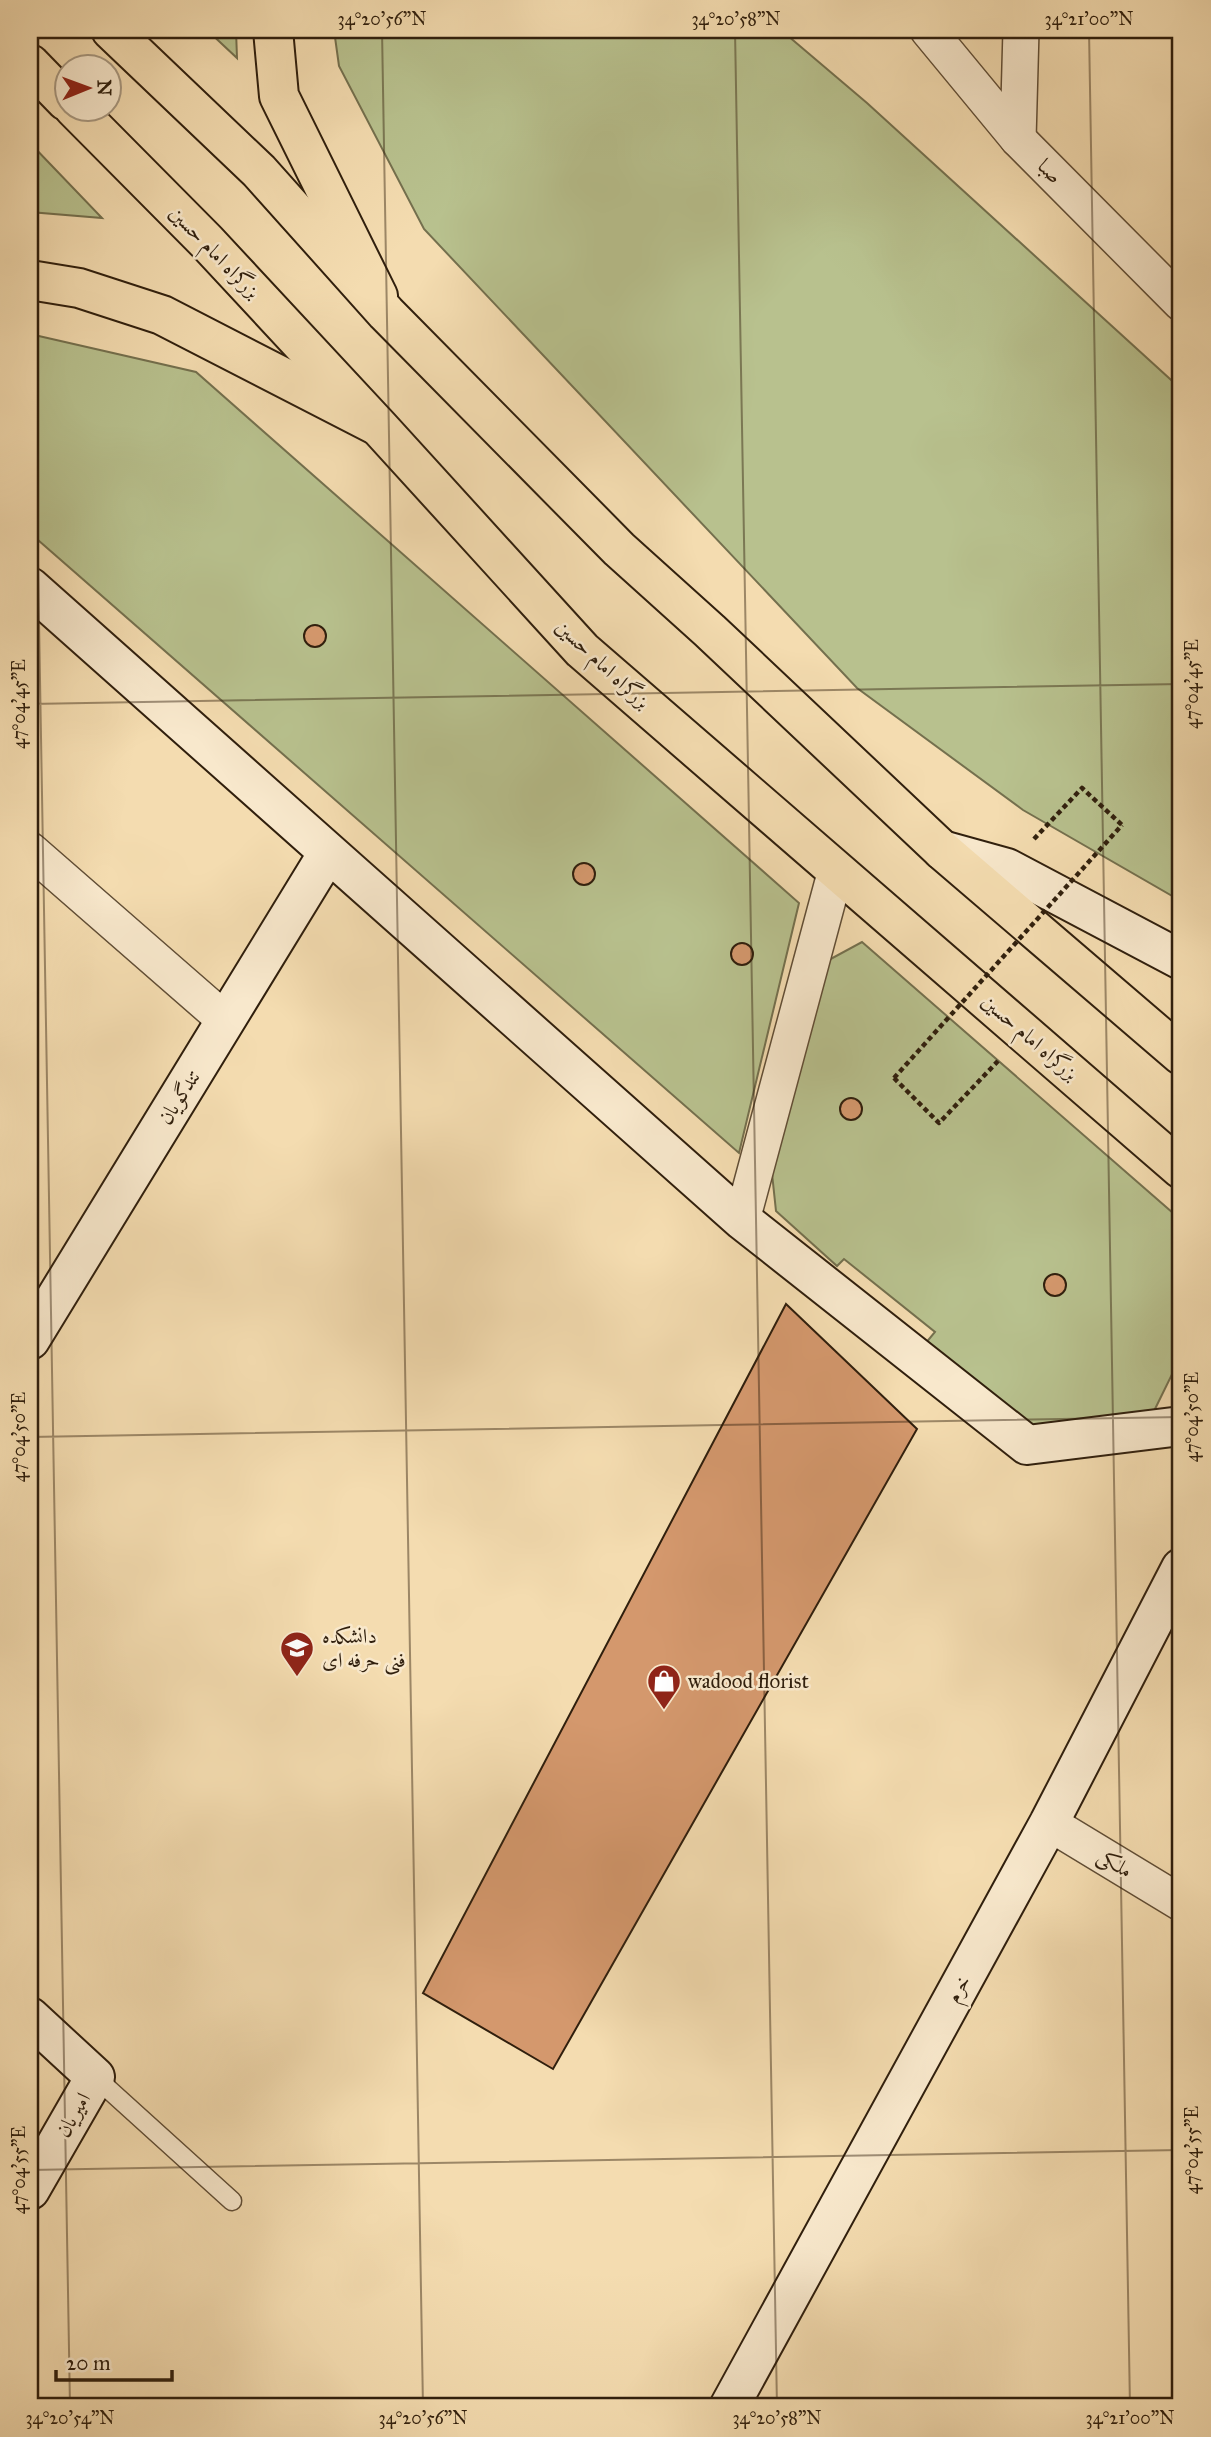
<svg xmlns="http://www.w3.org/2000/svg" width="1211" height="2437" font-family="'IM FELL Great Primer',Amiri,serif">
	<rect width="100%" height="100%" fill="#f4dcb0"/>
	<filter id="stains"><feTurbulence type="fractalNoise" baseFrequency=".00286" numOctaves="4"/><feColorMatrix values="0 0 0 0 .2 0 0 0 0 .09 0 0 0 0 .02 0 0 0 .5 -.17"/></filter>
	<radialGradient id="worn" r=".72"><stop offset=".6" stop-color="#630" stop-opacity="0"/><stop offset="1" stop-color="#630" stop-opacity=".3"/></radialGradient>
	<g fill="#b8c18e" stroke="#74704e" stroke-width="2">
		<path d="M 207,30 L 236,30 L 237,58 Z"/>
		<path d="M 334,30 L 781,30 L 867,103 L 1181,389 L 1181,901 L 1023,810 L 857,688 L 424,229 L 339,66 Z"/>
		<path d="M 30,143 L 102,218 L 30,212 Z"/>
		<path d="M 30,334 L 196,372 L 799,903 L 739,1153 L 30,533 Z"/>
		<path d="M 862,942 L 1181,1220 L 1181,1356 L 1154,1411 L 1022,1429 L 925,1344 L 935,1332 L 844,1259 L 837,1266 L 776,1211 L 769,1145 L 814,968 Z"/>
	</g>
	<g fill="#d4986d" stroke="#301f0d" stroke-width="2">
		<circle cx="315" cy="636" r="11"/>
		<circle cx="584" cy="874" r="11"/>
		<circle cx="742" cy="954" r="11"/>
		<circle cx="851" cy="1109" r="11"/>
		<circle cx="1055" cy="1285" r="11"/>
		<path d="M 786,1304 L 917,1429 L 553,2069 L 423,1993 Z"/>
	</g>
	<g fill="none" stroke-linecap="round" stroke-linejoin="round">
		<g stroke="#614e36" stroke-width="21">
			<path id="lane" d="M 95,2077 L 232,2201"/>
		</g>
		<g stroke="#614e36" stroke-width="38">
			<g id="street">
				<path d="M 928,30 L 1018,139 L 1181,303"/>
				<path d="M 1018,139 L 1021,30"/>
				<path d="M 30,850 L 226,1021"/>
				<path d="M 742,1220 L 836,870"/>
				<path d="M 1049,1823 L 1181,1903"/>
			</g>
		</g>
		<g stroke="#301f0d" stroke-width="42">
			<g id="secondary">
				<path d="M 30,587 L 742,1220 L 1027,1445 L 1181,1426"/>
				<path d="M 942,850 L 1007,868 L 1181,960"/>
				<path d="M 30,1340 L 328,853"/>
				<path d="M 30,2017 L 95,2077 L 30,2190"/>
				<path d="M 729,2407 L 1049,1823 L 1181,1568"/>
			</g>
		</g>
		<g stroke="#301f0d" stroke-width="42">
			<g id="primary">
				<path d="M 273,30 L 279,96 L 378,296"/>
				<path d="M 30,280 L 79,288 L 162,315 L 374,424"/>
			</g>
		</g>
		<g stroke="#301f0d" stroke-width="42">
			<g id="highway">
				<path d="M 111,30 L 259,171 L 386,313 L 619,549 L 710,631 L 942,850 L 1181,1055"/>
				<path d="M 30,64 L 66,101"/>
				<path d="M 74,108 L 207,242 L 379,427 L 582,650 L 1181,1169"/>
			</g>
		</g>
		<g stroke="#301f0d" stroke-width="4.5" stroke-dasharray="5 3.5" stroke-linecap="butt">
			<path d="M 1034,839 L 1082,788 L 1122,825"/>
			<path d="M 894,1078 L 939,1123 L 998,1061"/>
		</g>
		<use href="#lane" stroke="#f8e8cc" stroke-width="18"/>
		<use href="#street" stroke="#f8e8cc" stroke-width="35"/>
		<use href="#secondary" stroke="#f8e8cc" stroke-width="38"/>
		<use href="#primary" stroke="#f4dcb0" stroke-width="38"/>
		<use href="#highway" stroke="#f4dcb0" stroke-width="38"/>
		<path stroke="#301f0d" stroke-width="4.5" stroke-dasharray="5 3.5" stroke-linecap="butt" d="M 894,1078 L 1122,825"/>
	</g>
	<path fill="none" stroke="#301f0d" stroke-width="2" stroke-opacity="0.45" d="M 382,30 L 423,2407M 735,30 L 777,2407M 1089,30 L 1130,2407M 30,103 L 70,2407M 30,704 L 1181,684M 30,1437 L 1181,1417M 30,2170 L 1181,2150"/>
	<defs>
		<g id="university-pin" transform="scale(1.75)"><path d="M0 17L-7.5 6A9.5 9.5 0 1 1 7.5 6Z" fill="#8f2418" stroke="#f8e8cc"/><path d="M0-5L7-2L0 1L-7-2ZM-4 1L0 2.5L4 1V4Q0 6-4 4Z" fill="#fff"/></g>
		<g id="shop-pin" transform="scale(1.75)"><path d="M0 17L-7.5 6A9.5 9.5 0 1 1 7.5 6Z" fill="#8f2418" stroke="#f8e8cc"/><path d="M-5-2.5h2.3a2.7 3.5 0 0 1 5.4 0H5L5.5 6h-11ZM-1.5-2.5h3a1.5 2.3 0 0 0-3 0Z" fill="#fff"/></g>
	</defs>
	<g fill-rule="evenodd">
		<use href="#university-pin" x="297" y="1648"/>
		<use href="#shop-pin" x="664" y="1681"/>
	</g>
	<g text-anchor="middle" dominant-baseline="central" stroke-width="5" stroke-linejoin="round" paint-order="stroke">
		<g font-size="21" fill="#301f0d" stroke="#f8e8cc">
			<text transform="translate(1050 171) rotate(45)">صبا</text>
			<text transform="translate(215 252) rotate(46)">بزرگراه امام حسین</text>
			<text transform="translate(603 664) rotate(43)">بزرگراه امام حسین</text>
			<text transform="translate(1030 1037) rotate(41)">بزرگراه امام حسین</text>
			<text transform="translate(179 1097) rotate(-58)">تندگویان</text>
			<text transform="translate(1115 1863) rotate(31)">ملکی</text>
			<text transform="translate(958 1989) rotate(-61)">خرم</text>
			<text transform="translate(73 2115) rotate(-60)">امیریان</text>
		</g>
		<g font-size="21" fill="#301f0d" stroke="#f8e8cc" text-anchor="start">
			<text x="322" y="1636">دانشکده<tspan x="322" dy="24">فنی حرفه ای</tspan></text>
			<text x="688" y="1681">wadood florist</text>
		</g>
	</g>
	<rect width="1211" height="2437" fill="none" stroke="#f4dcb0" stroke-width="77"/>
	<g transform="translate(88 88) rotate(89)"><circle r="33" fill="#f8e8cc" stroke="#a89880" stroke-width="2"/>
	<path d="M0-5L12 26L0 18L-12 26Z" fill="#8f2418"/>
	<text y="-10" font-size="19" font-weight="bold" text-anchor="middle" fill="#301f0d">N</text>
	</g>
	<path d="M56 2370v10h116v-10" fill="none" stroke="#301f0d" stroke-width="3.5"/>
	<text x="66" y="2370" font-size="21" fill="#301f0d" stroke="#f8e8cc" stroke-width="5" paint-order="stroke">20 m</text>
	<rect x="38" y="38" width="1134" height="2360" fill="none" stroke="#301f0d" stroke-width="2.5"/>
	<g font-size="18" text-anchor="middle" fill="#301f0d">
		<text x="382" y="25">34°20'56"N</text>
		<text x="736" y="25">34°20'58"N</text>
		<text x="1089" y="25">34°21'00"N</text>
		<text transform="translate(1192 684) rotate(-90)" y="6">47°04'45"E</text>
		<text transform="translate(19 704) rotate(-90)" y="6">47°04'45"E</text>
		<text transform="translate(1192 1417) rotate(-90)" y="6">47°04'50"E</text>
		<text transform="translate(19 1437) rotate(-90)" y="6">47°04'50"E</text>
		<text transform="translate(1192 2150) rotate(-90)" y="6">47°04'55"E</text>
		<text transform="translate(19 2170) rotate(-90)" y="6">47°04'55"E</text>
		<text x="70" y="2424">34°20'54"N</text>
		<text x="423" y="2424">34°20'56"N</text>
		<text x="777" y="2424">34°20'58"N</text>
		<text x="1130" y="2424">34°21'00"N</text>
	</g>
	<rect width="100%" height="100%" filter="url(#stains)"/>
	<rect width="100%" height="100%" fill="url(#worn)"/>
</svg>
